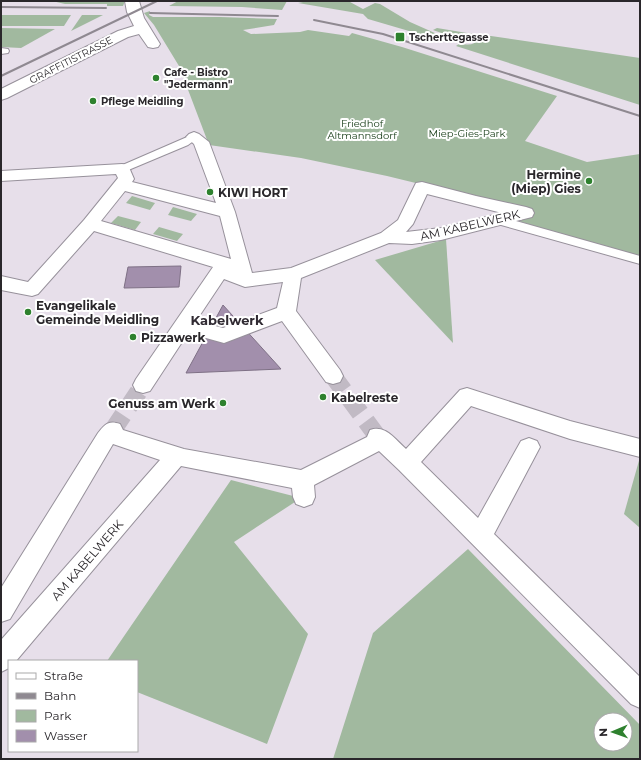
<svg xmlns="http://www.w3.org/2000/svg" width="641" height="760" font-family="Montserrat,sans-serif">
	<rect width="100%" height="100%" fill="#e7dfea"/>
	<g fill="#a1b99f" fill-rule="evenodd">
		<path d="M 52,1 L 125,1 L 123,6 L 107,6 L 107,4 L 65,4 Z"/>
		<path d="M 178,1 L 287,1 L 282,10 L 242,7 L 169,6 Z"/>
		<path d="M 308,1 L 351,1 L 350,2 L 363,9 L 375,3 L 380,4 L 410,22 L 446,38 L 443,41 L 368,19 L 363,14 L 298,3 Z"/>
		<path d="M 150,11 L 149,15 L 153,17 L 220,17 L 277,19 L 274,25 L 243,30 L 251,34 L 300,32 L 308,30 L 349,36 L 352,33 L 402,47 L 557,96 L 525,141 L 587,162 L 640,154 L 640,258 L 515,220 L 514,207 L 387,176 L 301,158 L 209,145 L 179,66 L 154,25 L 144,13 Z"/>
		<path d="M 1,15 L 71,15 L 64,26 L 1,26 Z"/>
		<path d="M 82,15 L 103,15 L 71,31 Z"/>
		<path d="M 1,28 L 55,29 L 21,48 L 1,47 Z"/>
		<path d="M 437,28 L 473,34 L 477,37 L 472,41 L 467,42 L 433,30 Z"/>
		<path d="M 491,36 L 640,58 L 640,105 L 456,46 L 460,43 C 477,49 477,36 491,36 Z"/>
		<path d="M 132,196 L 155,203 L 150,210 L 126,203 Z"/>
		<path d="M 173,207 L 197,214 L 191,221 L 168,215 Z"/>
		<path d="M 118,216 L 141,222 L 135,230 L 111,223 Z"/>
		<path d="M 159,227 L 183,234 L 177,241 L 153,234 Z"/>
		<path d="M 446,239 L 453,343 L 375,260 Z"/>
		<path d="M 640,457 L 640,528 L 624,514 Z"/>
		<path d="M 231,480 L 301,498 L 234,542 L 308,634 L 267,744 L 137,692 L 137,661 L 107,661 Z"/>
		<path d="M 468,549 L 640,725 L 640,759 L 333,759 L 373,633 ZM 601,720 L 625,720 L 625,744 L 601,744 Z"/>
	</g>
	<g fill="#a28fac" stroke="#7e7085">
		<path d="M 181,266 L 179,287 L 124,288 L 128,267 Z"/>
		<path d="M 223,305 L 281,369 L 186,373 Z"/>
	</g>
	<g fill="none" stroke-linecap="round" stroke-linejoin="round">
		<g stroke="#c1bac4" stroke-width="18" stroke-dasharray="18 10" stroke-linecap="butt">
			<path d="M 333,376 L 377,436"/>
			<path d="M 113,430 L 143,385"/>
		</g>
		<g stroke="#97919b" stroke-width="2">
			<g id="service">
				<path d="M 1,48 L 8,49 L 9,51 L 8,53 L 1,54 Z"/>
				<path d="M 194,134 L 199,137 L 188,145 L 126,171 L 122,172 L 117,169 L 118,167 Z"/>
				<path d="M 498,216 L 640,256 L 640,264 L 494,223 L 493,220 L 494,217 Z"/>
			</g>
		</g>
		<g stroke="#97919b" stroke-width="2">
			<g id="pedestrian">
				<path d="M 194,132 L 199,134 L 209,142 L 235,212 L 252,273 L 291,268 L 381,233 L 398,220 L 414,187 L 416,183 L 422,182 L 476,196 L 526,207 L 532,209 L 534,213 L 532,217 L 441,240 L 412,244 L 389,243 L 301,278 L 296,311 L 340,370 L 343,376 L 340,382 L 333,384 L 326,382 L 282,321 L 224,343 L 188,333 L 150,391 L 143,393 L 136,391 L 133,385 L 136,379 L 213,267 L 94,231 L 38,294 L 32,296 L 1,290 L 1,276 L 28,282 L 84,220 L 118,178 L 116,174 L 1,181 L 1,171 L 122,164 L 128,165 L 134,179 L 132,182 L 216,203 L 194,144 L 186,137 L 189,134 ZM 125,191 L 220,216 L 231,259 L 101,221 ZM 427,194 L 502,213 L 441,228 L 406,232 L 413,224 ZM 224,279 L 245,287 L 283,282 L 277,308 L 223,328 L 196,321 Z"/>
				<path d="M 467,388 L 570,421 L 640,439 L 640,457 L 570,439 L 471,406 L 421,462 L 478,518 L 521,441 L 529,438 L 537,441 L 540,447 L 494,534 L 640,677 L 640,708 L 631,704 L 399,470 L 379,451 L 314,485 L 315,497 L 312,504 L 304,507 L 296,504 L 293,497 L 292,488 L 181,466 L 16,661 L 9,661 L 9,668 L 1,672 L 1,640 L 160,460 L 113,444 L 10,619 L 1,622 L 1,588 L 98,433 C 105,424 109,420 120,424 L 123,430 L 184,449 L 301,470 L 367,437 L 370,430 C 385,424 395,439 406,449 L 460,390 Z"/>
			</g>
		</g>
		<g stroke="#97919b" stroke-width="2">
			<path id="minor" d="M 125,1 L 139,1 L 144,18 L 160,44 L 158,47 L 153,48 L 148,47 L 139,34 L 128,37 L 7,98 L 1,100 L 1,89 L 118,31 L 134,26 L 127,12 Z"/>
		</g>
		<use href="#service" fill="#fff" fill-rule="evenodd"/>
		<use href="#pedestrian" fill="#fff" fill-rule="evenodd"/>
		<use href="#minor" fill="#fff" fill-rule="evenodd"/>
		<g stroke="#8f8991" stroke-width="2">
			<path d="M 1,7 L 106,8"/>
			<path d="M 150,13 L 278,16"/>
			<path d="M 314,20 L 383,34 L 640,116"/>
			<path d="M 1,76 L 157,1"/>
		</g>
	</g>
	<g fill="#2e812e" stroke="#fff" stroke-width="1.5">
		<rect x="395" y="32" width="10" height="10" rx="2"/>
		<circle cx="156" cy="78" r="4"/>
		<circle cx="93" cy="101" r="4"/>
		<circle cx="589" cy="181" r="4"/>
		<circle cx="210" cy="192" r="4"/>
		<circle cx="28" cy="312" r="4"/>
		<circle cx="133" cy="337" r="4"/>
		<circle cx="323" cy="397" r="4"/>
		<circle cx="223" cy="403" r="4"/>
	</g>
	<g text-anchor="middle" dominant-baseline="central" stroke-width="4" stroke-linejoin="round" paint-order="stroke">
		<g font-size="10" font-weight="bold" fill="#2a272b" stroke="#fff" text-anchor="start">
			<text x="409" y="37">Tscherttegasse</text>
			<text x="164" y="72">Cafe - Bistro<tspan x="164" dy="12">"Jedermann"</tspan></text>
			<text x="101" y="101">Pflege Meidling</text>
		</g>
		<g font-size="10" fill="#2a272b" stroke="#fff">
			<text transform="translate(71 60) rotate(-27)">GRAFFITISTRASSE</text>
		</g>
		<g font-size="10" fill="#133913" stroke="#fff">
			<text x="362" y="123">Friedhof<tspan x="362" dy="12">Altmannsdorf</tspan></text>
			<text x="467" y="133">Miep-Gies-Park</text>
		</g>
		<g font-size="12" font-weight="bold" fill="#2a272b" stroke="#fff" text-anchor="start">
			<text x="581" y="174" text-anchor="end">Hermine<tspan x="581" dy="14">(Miep) Gies</tspan></text>
			<text x="218" y="192">KIWI HORT</text>
			<text x="36" y="305">Evangelikale<tspan x="36" dy="14">Gemeinde Meidling</tspan></text>
			<text x="141" y="337">Pizzawerk</text>
			<text x="331" y="397">Kabelreste</text>
			<text x="215" y="403" text-anchor="end">Genuss am Werk</text>
		</g>
		<g font-size="12" fill="#2a272b" stroke="#fff">
			<text transform="translate(470 225) rotate(-13)">AM KABELWERK</text>
			<text transform="translate(87 560) rotate(-49)">AM KABELWERK</text>
		</g>
		<g font-size="13" font-weight="bold" fill="#302a32" stroke="#fff">
			<text x="227" y="320">Kabelwerk</text>
		</g>
	</g>
	<rect width="641" height="760" fill="none" stroke="#2a272b" stroke-width="4"/>
	<rect x="8" y="660" width="130" height="92" fill="#ffffff" stroke="#aaa9aa"/>
	<rect x="16" y="673" width="20" height="6" fill="#ffffff" stroke="#aaa9aa"/>
	<text x="44" y="680" font-size="12" fill="#2a272b">Straße</text>
	<rect x="16" y="693" width="20" height="6" fill="#8f8991" stroke="#aaa9aa"/>
	<text x="44" y="700" font-size="12" fill="#2a272b">Bahn</text>
	<rect x="16" y="710" width="20" height="12" fill="#a1b99f" stroke="#aaa9aa"/>
	<text x="44" y="720" font-size="12" fill="#2a272b">Park</text>
	<rect x="16" y="730" width="20" height="12" fill="#a28fac" stroke="#aaa9aa"/>
	<text x="44" y="740" font-size="12" fill="#2a272b">Wasser</text>
	<g transform="translate(613 732) rotate(268)"><circle r="19" fill="#ffffff" stroke="#aaa9aa"/>
	<path d="M0-3L7 15L0 10L-7 15Z" fill="#2e812e"/>
	<text y="-6" font-size="11" font-weight="bold" text-anchor="middle" fill="#2a272b">N</text>
	</g>
</svg>
